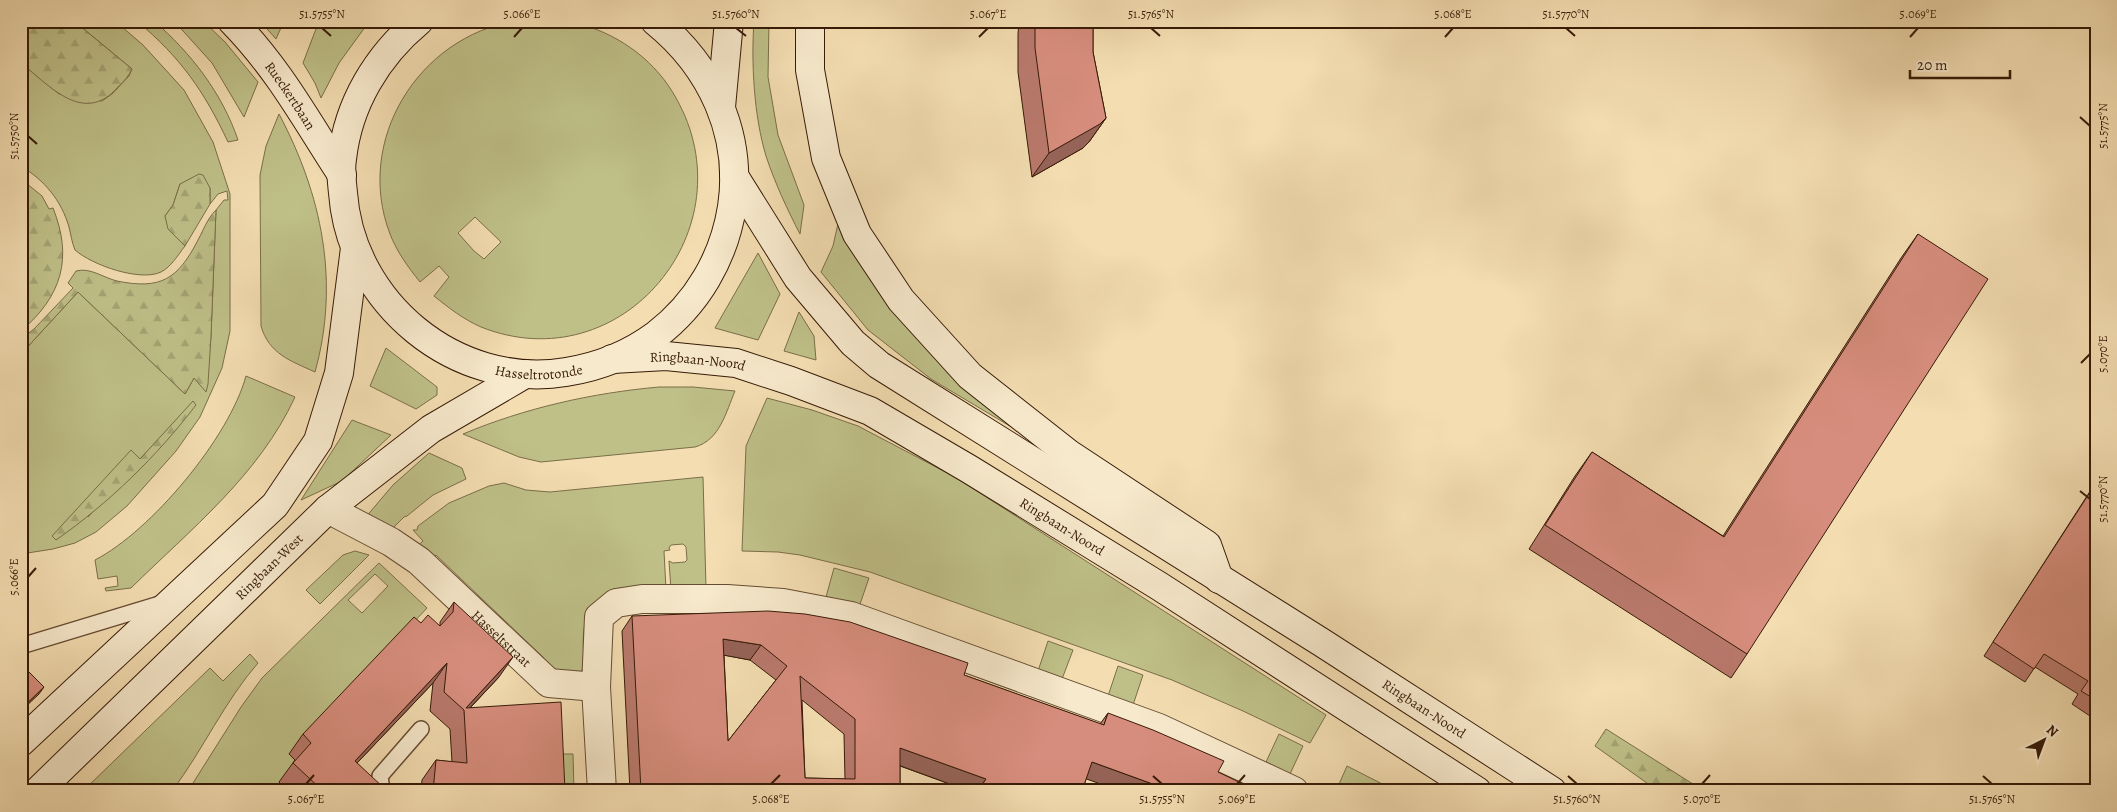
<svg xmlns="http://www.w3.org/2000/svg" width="2117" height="812" font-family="Alegreya,serif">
	<defs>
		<pattern id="forest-firs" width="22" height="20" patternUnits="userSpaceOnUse" patternTransform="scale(1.25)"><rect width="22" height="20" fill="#bfc088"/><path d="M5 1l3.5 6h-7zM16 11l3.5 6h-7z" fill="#a5a474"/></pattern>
	</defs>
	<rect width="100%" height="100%" fill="#f3ddb1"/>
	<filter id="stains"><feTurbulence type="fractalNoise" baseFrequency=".004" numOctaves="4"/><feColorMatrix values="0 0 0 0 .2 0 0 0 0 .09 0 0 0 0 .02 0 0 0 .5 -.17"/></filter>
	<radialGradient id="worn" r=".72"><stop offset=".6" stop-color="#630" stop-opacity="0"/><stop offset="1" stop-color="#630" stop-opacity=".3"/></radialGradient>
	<g fill="#bfc088" stroke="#7b6e48" fill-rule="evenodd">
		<path d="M 74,21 L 115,21 L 143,45 L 184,90 L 213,142 L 230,194 L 230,331 L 222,368 L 200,417 L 176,451 L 127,506 L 96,532 L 75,543 L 53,549 L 21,554 L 21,354 L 78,292 L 185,394 L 194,378 L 206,391 L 211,336 L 216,210 L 224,200 L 228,200 L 227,191 L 218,194 L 210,204 L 210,188 L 180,184 L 173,205 L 165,216 L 185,246 C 178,255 171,267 161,272 C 140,282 92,265 75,250 C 72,243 71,235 69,227 C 61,200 45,181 21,166 L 21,63 L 59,94 L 102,101 L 112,94 L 129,76 L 132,69 ZM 193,402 L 88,517 L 131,450 L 140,459 Z"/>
		<path d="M 137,21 L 154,21 C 191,53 222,93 238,140 L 228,142 C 204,91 181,58 137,21 Z"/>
		<path d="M 174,21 L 203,21 L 225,42 L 258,82 L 244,117 L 212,63 Z"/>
		<path d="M 260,21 L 284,21 L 276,39 Z"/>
		<path d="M 319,21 L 366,21 L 368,23 L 339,63 L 321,98 L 315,83 L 303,63 Z"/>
		<path d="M 515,21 C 538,21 561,19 583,25 C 622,36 657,63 676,98 C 750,228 622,383 481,327 C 463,319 449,308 434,296 L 449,277 L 439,266 L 420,282 C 408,267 397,252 390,234 C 354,140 419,37 515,21 ZM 475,217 L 501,242 L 484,259 L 474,251 L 458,233 Z"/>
		<path d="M 754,21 L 769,21 L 768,77 L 778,135 L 804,205 L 800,234 C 787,209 775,183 766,156 C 754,116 751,63 754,21 Z"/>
		<path d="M 279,114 C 322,195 340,282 315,372 C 291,361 269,354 261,326 L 260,175 L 266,146 Z"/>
		<path d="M 839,219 L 1018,431 L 931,379 L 868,330 L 821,272 L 833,246 Z"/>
		<path d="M 758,253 L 780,294 L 758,340 L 715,328 Z"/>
		<path d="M 799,312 L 814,336 L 816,360 L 784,351 Z"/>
		<path d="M 386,348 L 437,387 L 437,395 L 416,409 L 370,386 Z"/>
		<path d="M 246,376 L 295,397 C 259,475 191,529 131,588 L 106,591 L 105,588 L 118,586 L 117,576 L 98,579 L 95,560 C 151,531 229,438 246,376 Z"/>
		<path d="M 659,387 L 693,387 L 735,391 C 726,412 720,440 695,447 L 541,462 L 519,457 L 463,434 C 525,408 592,393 659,387 Z"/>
		<path d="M 767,398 L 812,410 L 858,426 L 955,477 L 1326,715 L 1310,743 L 1243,711 L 1172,680 L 870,572 L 800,555 L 778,552 L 742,551 L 746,446 Z"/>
		<path d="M 352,420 L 391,435 L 342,481 L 301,500 Z"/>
		<path d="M 429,453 L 462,468 L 466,479 L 433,495 L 407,516 L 404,517 L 393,528 L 365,518 L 393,485 Z"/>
		<path d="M 703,477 L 706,588 L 671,590 L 669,561 L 673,563 L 685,562 L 687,560 L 686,547 L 683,544 L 671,545 L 669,548 L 670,550 L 664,551 L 666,590 L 589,614 C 577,636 589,661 580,674 L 573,677 L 540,664 L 544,658 L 436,555 L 430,560 L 414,549 L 423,541 L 413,530 L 417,530 L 418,526 L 449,503 L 489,486 L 504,483 L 526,490 L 550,492 Z"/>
		<path d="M 355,551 L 369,555 L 320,604 L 306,590 L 343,555 Z"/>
		<path d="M 379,563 L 427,608 L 290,754 L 302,767 L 279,783 L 288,791 L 188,791 L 241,707 L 262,678 ZM 375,574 L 388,586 L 362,613 L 348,600 Z"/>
		<path d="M 834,568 L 869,578 L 859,607 L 826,597 Z"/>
		<path d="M 1048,641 L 1073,650 L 1062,679 L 1038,671 Z"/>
		<path d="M 250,654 L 258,663 C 224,702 203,750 172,791 L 83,791 L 210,668 L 223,681 Z"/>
		<path d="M 1118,666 L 1143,675 L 1133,705 L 1108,696 Z"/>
		<path d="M 1279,734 L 1303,746 L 1290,774 L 1266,762 Z"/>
		<path d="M 559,754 L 573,754 L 574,791 L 561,791 Z"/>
		<path d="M 1347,766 L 1396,791 L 1336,791 Z"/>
	</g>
	<g fill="url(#forest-firs)" stroke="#7b6e48">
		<path d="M 21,21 L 74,21 L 132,69 C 129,76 124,81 118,87 C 84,126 50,86 21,63 Z"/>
		<path d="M 199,174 L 203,175 L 210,188 L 210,204 L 185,246 L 168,229 L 165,216 L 173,205 L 180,184 Z"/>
		<path d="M 21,179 L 42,196 L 49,209 L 53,208 C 73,258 62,296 21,331 Z"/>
		<path d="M 216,210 L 211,336 L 208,384 L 206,392 L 194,378 L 185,394 L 78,292 L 21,354 L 21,339 L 34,329 L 73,288 L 68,283 L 76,271 C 90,267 104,278 117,281 C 161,290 178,279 198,240 C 204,229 207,219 216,210 Z"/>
		<path d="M 193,401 L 196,405 C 157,456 109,503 56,540 L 52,536 L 131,450 L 140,459 Z"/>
		<path d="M 1606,729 L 1704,791 L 1658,791 L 1595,746 Z"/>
	</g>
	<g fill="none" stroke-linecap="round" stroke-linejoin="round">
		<g stroke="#664c32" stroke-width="18">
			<g id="lane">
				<path d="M 21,646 L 163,603"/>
				<path d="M 382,791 L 380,776 L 421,729"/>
			</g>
		</g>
		<g stroke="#664c32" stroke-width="30">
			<g id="street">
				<path id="s1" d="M 328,509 L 391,542 L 419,561 L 549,683 L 596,687"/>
				<path d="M 602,791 L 596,687 L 599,617 L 616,603 L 642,599 L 727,599 L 783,603 L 851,616 L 1159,728 L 1294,791"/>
			</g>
		</g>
		<g stroke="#371b07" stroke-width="30">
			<g id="secondary">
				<path id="s2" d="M 232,21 C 279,69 306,120 342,175"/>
				<path id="s3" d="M 419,21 C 377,56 348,104 342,159 C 340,170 342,182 343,193 C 351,303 456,390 566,372 C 598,367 629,355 656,335 C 697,304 724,258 732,207 C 743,135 712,67 655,21"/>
				<path d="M 810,21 L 810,70 L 826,158 L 857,234 L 901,300 L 970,376 L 1069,454 L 1207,545 L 1219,579"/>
				<path d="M 721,107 L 729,21"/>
				<path id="s4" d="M 734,176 L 798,278 L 853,343 L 879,365 L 1321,642 L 1552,791"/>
				<path id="s5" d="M 612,359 L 666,356 L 736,363 L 791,381 L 870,411 L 969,469 L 1159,586 L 1477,791"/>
				<path d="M 21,742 L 275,505 L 318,441 L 339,373 L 355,248"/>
				<path id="s6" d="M 38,791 L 328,509 L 431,429 L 525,374"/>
			</g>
		</g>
		<use href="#lane" stroke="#f7e9cc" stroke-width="15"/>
		<use href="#street" stroke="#f7e9cc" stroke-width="28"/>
		<use href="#secondary" stroke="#f7e9cc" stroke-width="28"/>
	</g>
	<g fill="#b9796c" stroke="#371b07" fill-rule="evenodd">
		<path d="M 1019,21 L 1093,21 L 1093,52 L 1106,118 L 1089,142 L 1083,148 L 1032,177 L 1018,72 L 1018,34 Z"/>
		<path d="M 1918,234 L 1747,654 L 1731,678 L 1529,549 L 1575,476 L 1592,452 L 1723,536 L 1901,258 Z"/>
		<path d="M 2096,482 L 2096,720 L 2072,704 L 2078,694 L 2035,667 L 2025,682 L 1984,656 Z"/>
		<path d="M 454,602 L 499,677 L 471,707 L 565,791 L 421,791 L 422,780 L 436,760 L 452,762 L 450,729 L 430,711 L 433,683 L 357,763 L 384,791 L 288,791 L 279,782 L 295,760 L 289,754 L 303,734 L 421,623 L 440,626 L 440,622 Z"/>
		<path d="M 632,616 L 964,675 L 1100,724 L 1108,713 L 1082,791 L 969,791 L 900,766 L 900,791 L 630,791 L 622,631 ZM 724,655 L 750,660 L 776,680 L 728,741 ZM 802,700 L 844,734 L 845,779 L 805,778 Z"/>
	</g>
	<g fill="#966358" stroke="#371b07">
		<path d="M 1106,118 L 1089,142 L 1083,148 L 1032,177 L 1049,153 Z"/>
		<path d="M 723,639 L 761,645 L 750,660 L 712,653 Z"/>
		<path d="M 513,657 L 499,677 L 464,714 L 466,708 Z"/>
		<path d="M 447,663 L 433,683 L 341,780 L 355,761 Z"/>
		<path d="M 44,687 L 39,694 L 21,711 L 21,709 Z"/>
		<path d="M 900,748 L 986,779 L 977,791 L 969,791 L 890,762 Z"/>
		<path d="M 1092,762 L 1161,787 L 1159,791 L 1120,791 L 1081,777 Z"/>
	</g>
	<g fill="#d78d7d" stroke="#371b07" fill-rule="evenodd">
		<path d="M 1035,21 L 1093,21 L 1093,52 L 1106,118 L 1100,124 L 1049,153 L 1035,48 Z"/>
		<path d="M 1918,234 L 1988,279 L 1747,654 L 1545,525 L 1592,452 L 1724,537 Z"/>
		<path d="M 2096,483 L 2096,700 L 2081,691 L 2088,681 L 2044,654 L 2034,669 L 1993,642 Z"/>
		<path d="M 454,602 L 513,657 L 466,708 L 561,702 L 565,791 L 433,791 L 436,760 L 467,763 L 464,710 L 444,692 L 447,663 L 355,761 L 384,788 L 384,791 L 323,791 L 293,763 L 311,743 L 303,734 L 414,617 L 421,623 L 428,615 L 440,626 L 453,612 Z"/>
		<path d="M 768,611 L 805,614 L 850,622 L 968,663 L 964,675 L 1104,725 L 1108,713 L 1153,730 L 1224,761 L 1218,772 L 1258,791 L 1159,791 L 1161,787 L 1092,762 L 1082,791 L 978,791 L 986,779 L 900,748 L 900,791 L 641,791 L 632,616 ZM 723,639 L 761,645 L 787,666 L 728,741 ZM 800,676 L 855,719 L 855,779 L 805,778 Z"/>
		<path d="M 21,664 L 44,687 L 21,709 Z"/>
	</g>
	<path fill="none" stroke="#371b07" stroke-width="2" d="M 322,28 L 331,36M 736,28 L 746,36M 1151,28 L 1160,36M 1566,28 L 1575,36M 514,37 L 522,28M 979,37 L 988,28M 1445,37 L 1453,28M 1910,37 L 1918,28M 2080,117 L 2090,126M 28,136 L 37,144M 2081,363 L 2090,354M 2080,491 L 2090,499M 28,577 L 36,568M 1153,776 L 1162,784M 1568,776 L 1577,784M 1983,776 L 1992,784M 306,784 L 314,775M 771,784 L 780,775M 1237,784 L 1245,775M 1702,784 L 1710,775"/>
	<g text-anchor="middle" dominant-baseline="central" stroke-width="4" stroke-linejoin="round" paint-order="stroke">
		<g font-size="14" fill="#371b07" stroke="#f7e9cc">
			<text stroke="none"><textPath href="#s2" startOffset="95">Rueckertbaan</textPath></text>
			<text stroke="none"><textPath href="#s5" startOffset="86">Ringbaan-Noord</textPath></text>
			<text stroke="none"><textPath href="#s3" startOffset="489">Hasseltrotonde</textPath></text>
			<text stroke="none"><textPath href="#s5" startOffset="491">Ringbaan-Noord</textPath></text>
			<text stroke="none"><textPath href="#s6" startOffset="322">Ringbaan-West</textPath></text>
			<text stroke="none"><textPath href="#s1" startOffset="218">Hasseltstraat</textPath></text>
			<text stroke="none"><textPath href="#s4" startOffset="884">Ringbaan-Noord</textPath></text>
		</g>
	</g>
	<rect width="2117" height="812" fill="none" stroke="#f3ddb1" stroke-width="55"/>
	<g transform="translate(2044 740) rotate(42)" stroke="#f7e9cc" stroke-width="4" paint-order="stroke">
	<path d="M0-4L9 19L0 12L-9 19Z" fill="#371b07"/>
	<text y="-8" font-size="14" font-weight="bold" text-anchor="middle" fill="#371b07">N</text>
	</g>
	<path d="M1910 70v8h100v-8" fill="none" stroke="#371b07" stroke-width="2.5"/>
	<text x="1917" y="70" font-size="15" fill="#371b07" stroke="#f7e9cc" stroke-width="4" paint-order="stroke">20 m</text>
	<rect x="28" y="28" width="2062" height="756" fill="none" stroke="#371b07" stroke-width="2"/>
	<g font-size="12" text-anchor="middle" fill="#371b07">
		<text x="322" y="18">51.5755°N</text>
		<text x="522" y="18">5.066°E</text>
		<text x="736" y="18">51.5760°N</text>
		<text x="988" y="18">5.067°E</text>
		<text x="1151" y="18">51.5765°N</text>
		<text x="1453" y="18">5.068°E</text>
		<text x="1566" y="18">51.5770°N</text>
		<text x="1918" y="18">5.069°E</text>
		<text transform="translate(2103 126) rotate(-90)" y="4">51.5775°N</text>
		<text transform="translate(14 136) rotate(-90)" y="4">51.5750°N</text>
		<text transform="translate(2103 354) rotate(-90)" y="4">5.070°E</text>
		<text transform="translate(2103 499) rotate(-90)" y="4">51.5770°N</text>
		<text transform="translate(14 577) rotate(-90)" y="4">5.066°E</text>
		<text x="306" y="803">5.067°E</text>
		<text x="771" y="803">5.068°E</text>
		<text x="1162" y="803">51.5755°N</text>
		<text x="1237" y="803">5.069°E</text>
		<text x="1577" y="803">51.5760°N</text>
		<text x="1702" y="803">5.070°E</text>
		<text x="1992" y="803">51.5765°N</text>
	</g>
	<rect width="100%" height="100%" filter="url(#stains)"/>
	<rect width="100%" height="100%" fill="url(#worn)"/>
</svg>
